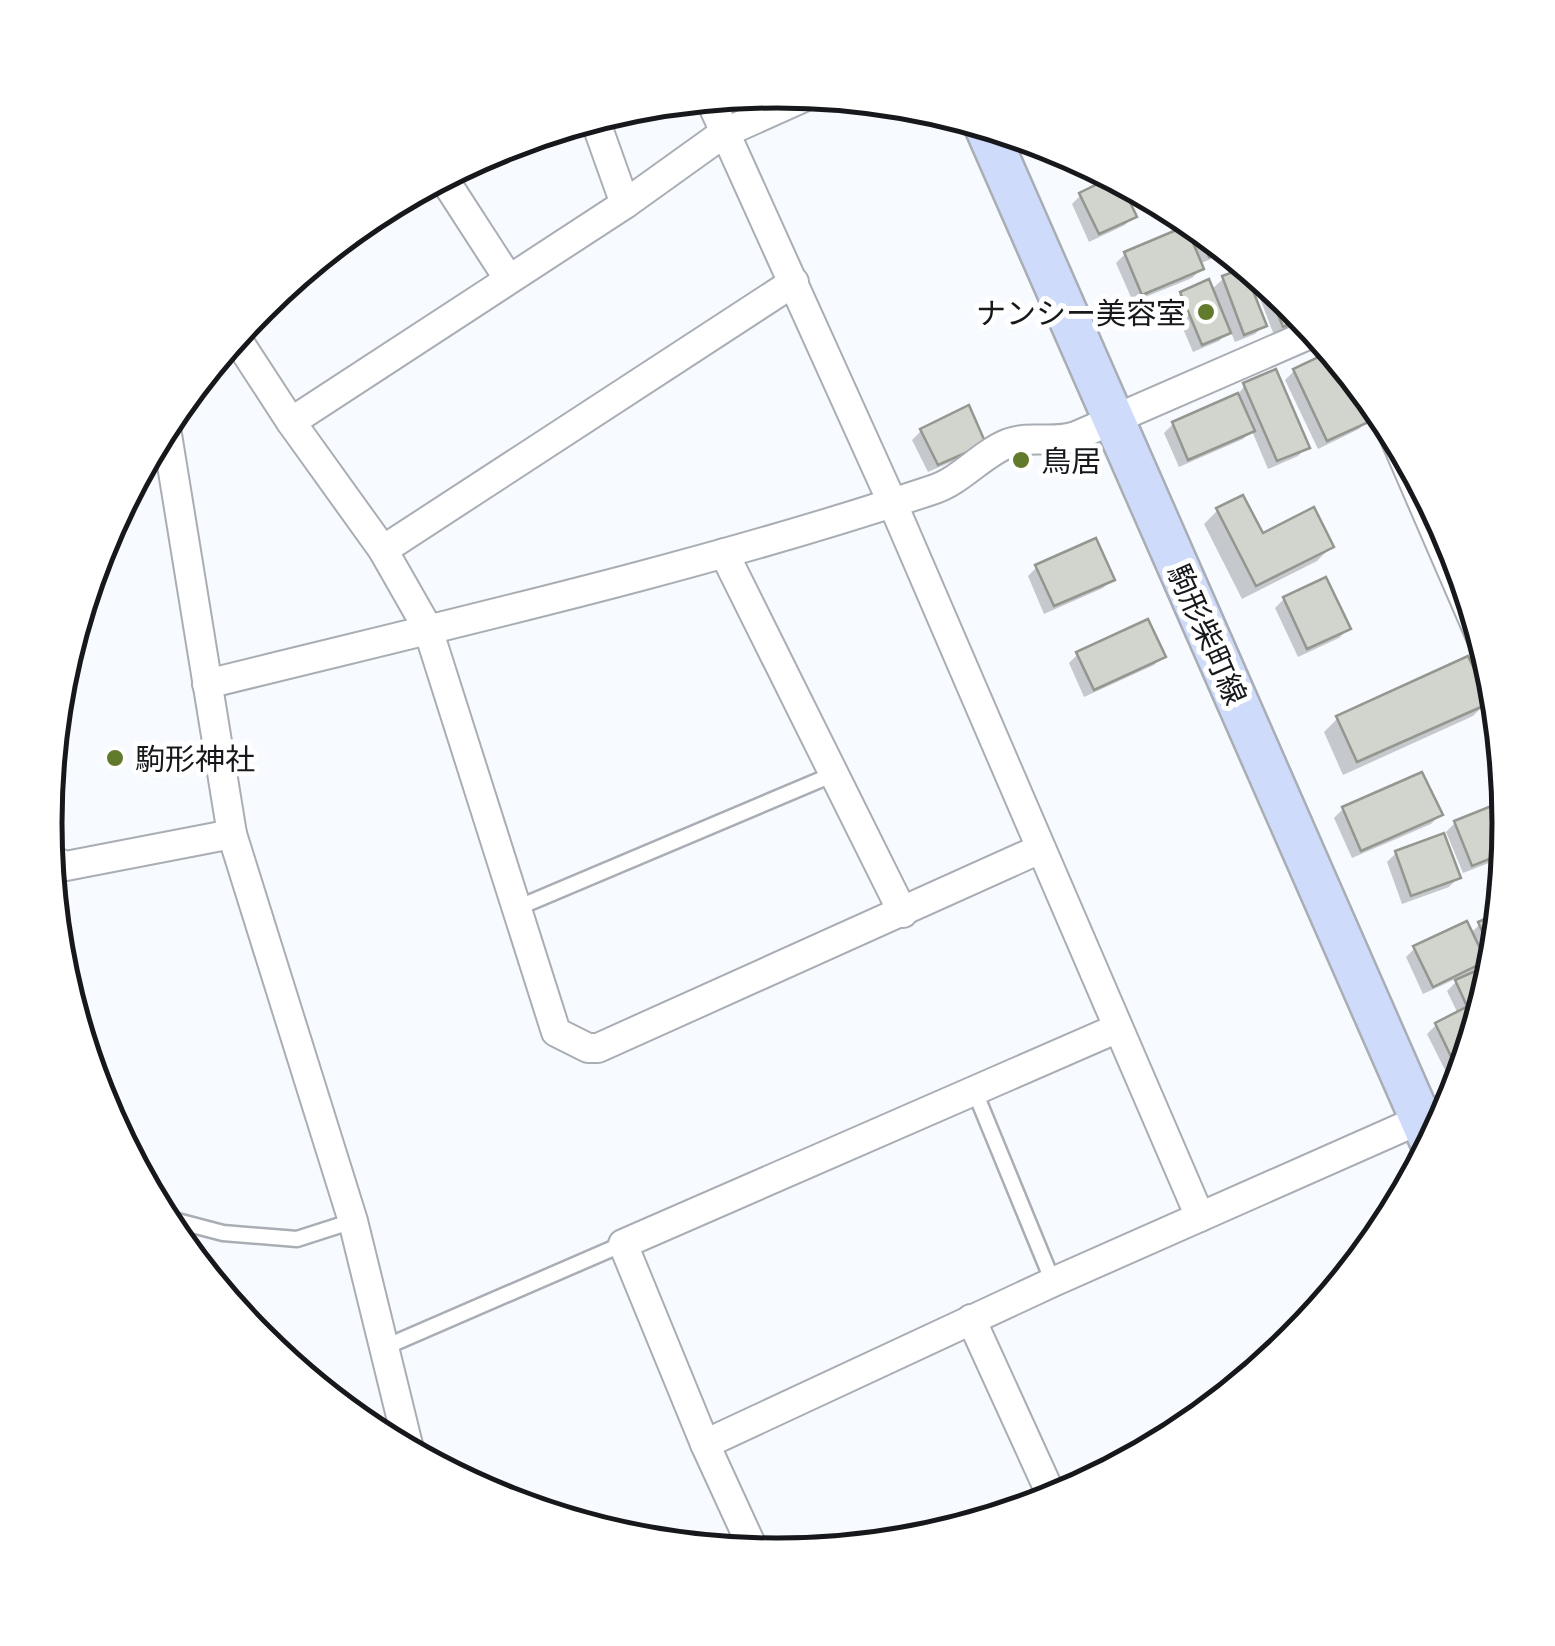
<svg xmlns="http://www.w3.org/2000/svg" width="1555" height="1646" font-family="'PT Sans Narrow','Noto Sans JP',sans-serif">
	<rect width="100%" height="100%" fill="#f7faff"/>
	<g fill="#0003">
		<path d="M 1081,195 L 1134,216 L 1125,225 L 1089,242 L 1072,204 Z"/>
		<path d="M 1184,214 L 1230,251 L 1199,264 L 1201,269 L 1192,278 L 1133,302 L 1116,263 L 1125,254 L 1185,230 L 1180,218 Z"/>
		<path d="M 1252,270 L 1296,305 L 1309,321 L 1274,335 L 1250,273 Z"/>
		<path d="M 1243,271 L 1264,325 L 1255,334 L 1235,342 L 1230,330 L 1219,341 L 1193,352 L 1172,303 L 1181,294 L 1211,290 L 1223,279 Z"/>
		<path d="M 1294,371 L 1368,420 L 1359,429 L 1318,449 L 1285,380 Z"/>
		<path d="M 1245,385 L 1307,447 L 1298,456 L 1268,469 L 1252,431 L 1243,439 L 1179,467 L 1164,433 L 1173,424 L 1237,396 Z"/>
		<path d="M 921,431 L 974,452 L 928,472 L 912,440 Z"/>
		<path d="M 1218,510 L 1262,536 L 1331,547 L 1317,561 L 1242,599 L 1204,524 Z"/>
		<path d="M 1037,567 L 1112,579 L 1103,588 L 1044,614 L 1028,576 Z"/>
		<path d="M 1284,599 L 1348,629 L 1339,638 L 1298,657 L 1275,608 Z"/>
		<path d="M 1078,654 L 1163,656 L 1154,665 L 1084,697 L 1069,663 Z"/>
		<path d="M 1487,702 L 1473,716 L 1343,775 L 1324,732 L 1338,718 Z"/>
		<path d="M 1503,804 L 1510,824 L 1507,856 L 1463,873 L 1446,832 L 1455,823 Z"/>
		<path d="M 1343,809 L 1440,815 L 1431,824 L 1352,858 L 1334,818 Z"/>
		<path d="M 1396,853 L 1458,878 L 1449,887 L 1402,904 L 1387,862 Z"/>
		<path d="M 1501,915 L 1497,956 L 1483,961 L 1467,977 L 1496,964 L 1464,1070 L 1449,1078 L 1427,1034 L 1436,1025 L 1458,1014 L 1447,991 L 1462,976 L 1423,994 L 1406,957 L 1415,948 L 1470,934 L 1480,924 Z"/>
	</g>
	<g fill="#d2d5cd" stroke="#94978f" stroke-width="2.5">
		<path d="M 1114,176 L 1119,179 L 1137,217 L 1099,234 L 1079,193 Z"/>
		<path d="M 1194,222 L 1227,249 L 1209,257 Z"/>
		<path d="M 1186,226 L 1204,269 L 1142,295 L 1124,252 Z"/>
		<path d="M 1244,268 L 1267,326 L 1244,335 L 1222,276 Z"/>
		<path d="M 1209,279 L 1231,333 L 1202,345 L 1180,292 Z"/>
		<path d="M 1264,280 L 1296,305 L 1306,318 L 1283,327 Z"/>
		<path d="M 1333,350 L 1344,364 L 1371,421 L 1327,441 L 1293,369 Z"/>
		<path d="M 1276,369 L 1310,448 L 1277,461 L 1243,383 Z"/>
		<path d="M 1238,393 L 1255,431 L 1188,460 L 1172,422 Z"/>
		<path d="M 969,405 L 986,444 L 938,465 L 920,429 Z"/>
		<path d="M 1243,495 L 1263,533 L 1314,507 L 1334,547 L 1256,586 L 1216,508 Z"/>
		<path d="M 1096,538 L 1115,580 L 1054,606 L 1035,565 Z"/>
		<path d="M 1326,577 L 1351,629 L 1307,649 L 1283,597 Z"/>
		<path d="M 1148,619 L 1166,657 L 1094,690 L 1076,652 Z"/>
		<path d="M 1468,656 L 1490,703 L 1357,762 L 1336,716 Z"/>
		<path d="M 1422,772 L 1443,815 L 1361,851 L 1342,807 Z"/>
		<path d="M 1504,801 L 1510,824 L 1507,852 L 1472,866 L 1454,821 Z"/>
		<path d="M 1444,833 L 1461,878 L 1411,896 L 1395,851 Z"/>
		<path d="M 1501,912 L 1497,953 L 1493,955 L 1478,922 Z"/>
		<path d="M 1467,921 L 1486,961 L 1433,987 L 1413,946 Z"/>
		<path d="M 1496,962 L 1487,994 L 1466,1004 L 1455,980 Z"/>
		<path d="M 1486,997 L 1465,1067 L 1458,1071 L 1435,1023 Z"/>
		<path d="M 807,1544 L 825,1551 L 793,1554 Z"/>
	</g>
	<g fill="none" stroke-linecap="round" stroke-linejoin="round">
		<g stroke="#a9adb4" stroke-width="19">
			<g id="service">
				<path d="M 517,908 L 834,774"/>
				<path d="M 975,1092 L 1053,1282"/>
				<path d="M 162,1217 L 223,1233 L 297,1239 L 353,1221"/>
				<path d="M 383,1348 L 623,1244"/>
			</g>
		</g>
		<g stroke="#a9adb4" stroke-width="32">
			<g id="minor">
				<path d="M 709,97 L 892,502 L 1200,1217"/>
				<path d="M 594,117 L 625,204"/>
				<path d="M 442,176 L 508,278"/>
				<path d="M 235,336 L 291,422 L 383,550 L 428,629 L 556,1032 L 588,1048 L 598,1048 L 1040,849"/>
				<path d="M 1383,411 L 1486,649"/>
				<path d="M 165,422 L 232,834 L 353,1221 L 410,1453"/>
				<path d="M 291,422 L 625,204 L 724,133 L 811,94"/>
				<path d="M 383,550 L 794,282"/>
				<path d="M 724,553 L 903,913"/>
				<path d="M 207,684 C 449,624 695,569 932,490 C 961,481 981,454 1009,443 C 1031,435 1052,444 1076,436 L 1317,331"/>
				<path d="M 49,859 L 66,866 L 232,834"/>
				<path d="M 971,1319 L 1054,1501"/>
				<path d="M 705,1444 L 1053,1282 L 1453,1105"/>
				<path d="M 755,1553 L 705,1444 L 623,1244 L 1118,1028"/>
			</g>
		</g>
		<g stroke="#a9adb4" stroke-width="45">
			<path id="secondary" d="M 984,124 L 1432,1145"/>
		</g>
		<use href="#service" stroke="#fff" stroke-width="14"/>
		<use href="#minor" stroke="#fff" stroke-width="28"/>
		<use href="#secondary" stroke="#cedbfb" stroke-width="40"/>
	</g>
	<g fill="#627a2c" stroke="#fff" stroke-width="4">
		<circle cx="1206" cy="312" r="10"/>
		<circle cx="1021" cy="460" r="10"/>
		<circle cx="115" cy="758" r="10"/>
	</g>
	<g text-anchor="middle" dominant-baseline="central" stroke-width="10" stroke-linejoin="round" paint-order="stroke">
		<g font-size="30" fill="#17181b" stroke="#fff" text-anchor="start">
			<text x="1186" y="312" text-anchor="end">ナンシー美容室</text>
			<text x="1041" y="460">鳥居</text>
			<text x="135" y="758">駒形神社</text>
		</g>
		<g font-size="30" fill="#17181b" stroke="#fff">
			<text transform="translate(1208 634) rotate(66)">駒形柴町線</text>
		</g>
	</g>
	<path d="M0 0H1555V1646H0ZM62 823a715 715 0 1 1 1430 0a715 715 0 1 1-1430 0Z" fill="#fff" fill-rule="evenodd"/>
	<path fill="none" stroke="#17181b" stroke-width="5" d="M62 823a715 715 0 1 1 1430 0a715 715 0 1 1-1430 0Z"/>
</svg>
